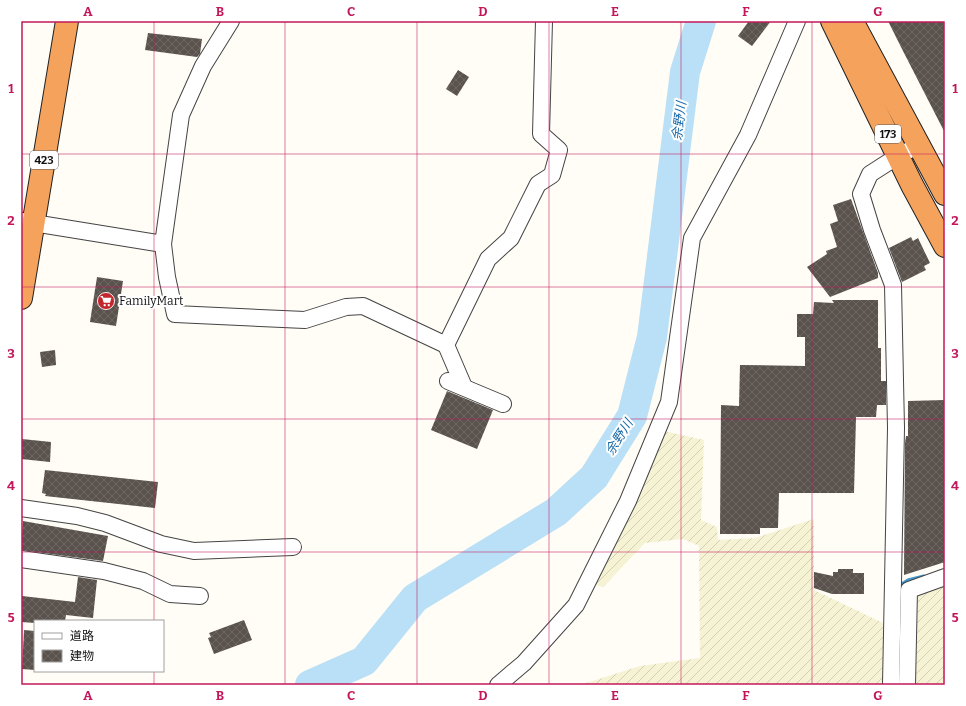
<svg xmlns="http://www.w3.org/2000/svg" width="966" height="706" font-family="Bitter,'Noto Sans JP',serif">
	<defs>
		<pattern id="farmland-furrows" width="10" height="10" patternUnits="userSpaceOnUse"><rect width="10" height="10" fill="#f6f3d4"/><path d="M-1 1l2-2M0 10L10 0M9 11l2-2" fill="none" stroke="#d2cfb5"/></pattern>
		<pattern id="building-cross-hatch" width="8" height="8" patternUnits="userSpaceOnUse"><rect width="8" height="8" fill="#5a524d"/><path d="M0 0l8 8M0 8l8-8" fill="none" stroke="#6d6662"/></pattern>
	</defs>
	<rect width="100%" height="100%" fill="#fffdf5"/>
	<g fill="url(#farmland-furrows)">
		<path d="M 664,431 L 704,440 L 701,520 L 717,527 L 718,540 L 755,538 L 814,519 L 814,590 L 883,623 L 884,685 L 580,685 L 640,666 L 700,658 L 699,546 L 683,539 L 645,543 L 603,587 L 593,584 Z"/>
		<path d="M 945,582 L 945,685 L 913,685 L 913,595 Z"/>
	</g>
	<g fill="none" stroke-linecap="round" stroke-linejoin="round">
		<path stroke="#3f96cf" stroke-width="5" d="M 900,590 L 900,586 L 908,581 L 924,577"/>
		<path stroke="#b9e0f7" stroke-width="30" d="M 310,685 L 364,661 L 415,598 L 556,512 L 594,477 L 632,416 L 652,337 L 685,72 L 701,21"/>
	</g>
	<g fill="url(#building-cross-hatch)">
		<path d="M 749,21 L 771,21 L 752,46 L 738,36 Z"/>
		<path d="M 888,21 L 945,21 L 945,133 L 903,51 Z"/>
		<path d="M 148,33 L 202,39 L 200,54 L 197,57 L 145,50 Z"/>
		<path d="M 458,70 L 469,77 L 457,96 L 446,89 Z"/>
		<path d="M 851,199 L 878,273 L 878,278 L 830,297 L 807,267 L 827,254 L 826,251 L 837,247 L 830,224 L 838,221 L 833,205 Z"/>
		<path d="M 911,237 L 913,241 L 918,238 L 930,263 L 924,266 L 926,270 L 902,282 L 889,248 Z"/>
		<path d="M 97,277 L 123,281 L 116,326 L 90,322 Z"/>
		<path d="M 832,300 L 878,300 L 878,348 L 881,348 L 881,381 L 886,381 L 886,405 L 877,405 L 876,417 L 856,417 L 854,493 L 779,493 L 778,528 L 760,528 L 760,534 L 720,534 L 721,405 L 739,406 L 740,365 L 805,366 L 805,337 L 797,337 L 797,314 L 813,314 L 814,302 L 834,303 Z"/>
		<path d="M 55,350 L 56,365 L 42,367 L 40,352 Z"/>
		<path d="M 447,391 L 493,410 L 477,449 L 431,430 Z"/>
		<path d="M 945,400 L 945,562 L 904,575 L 905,443 L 906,436 L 908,436 L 908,401 Z"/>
		<path d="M 22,439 L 51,442 L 50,462 L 21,459 Z"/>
		<path d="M 45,470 L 158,482 L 155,508 L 45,496 L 46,494 L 42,493 Z"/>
		<path d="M 23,521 L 108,536 L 103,561 L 21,550 Z"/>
		<path d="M 838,569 L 853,569 L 853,573 L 864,573 L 864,594 L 832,594 L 814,588 L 814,572 L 833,576 L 833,572 L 838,572 Z"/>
		<path d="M 78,577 L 97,580 L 93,618 L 66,615 L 65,621 L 35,621 L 35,623 L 21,622 L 22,596 L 75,602 Z"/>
		<path d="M 244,620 L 252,640 L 214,654 L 208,638 L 211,637 L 209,633 Z"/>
		<path d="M 24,630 L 35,631 L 35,670 L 22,669 Z"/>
	</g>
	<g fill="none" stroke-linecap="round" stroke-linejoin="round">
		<g stroke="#444" stroke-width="18">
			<g id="minor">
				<path d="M 231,21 L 203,66 L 181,115 L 163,244 L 167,277 L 175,314 L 305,320 L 346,307 L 363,306 L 446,345 L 464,387"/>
				<path d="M 21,221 L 163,244"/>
				<path d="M 446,345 L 488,259 L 511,238 L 538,184 L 552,175 L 559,150 L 541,134 L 544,21"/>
				<path d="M 448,381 L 503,404"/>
				<path d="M 21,508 L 77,516 L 105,523 L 161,544 L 194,551 L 293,547"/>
				<path d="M 21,559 L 104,571 L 143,581 L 170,594 L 200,596"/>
				<path d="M 498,685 L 524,663 L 576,605 L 628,501 L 669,402 L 692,238 L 748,135 L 797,21"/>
				<path d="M 891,685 L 896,428 L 893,285 L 872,230 L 861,194 L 870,174 L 898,156 L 919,145"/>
				<path d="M 907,685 L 909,590 L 945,577"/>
			</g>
		</g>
		<g stroke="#222" stroke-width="24">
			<g id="highway">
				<path d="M 832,21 L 912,185 L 945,246"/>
				<path d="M 852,21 L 945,194"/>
				<path d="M 21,298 L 67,21"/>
			</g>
		</g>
		<use href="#minor" stroke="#fff" stroke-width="16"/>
		<use href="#highway" stroke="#f5a25d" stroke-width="22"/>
	</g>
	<path fill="none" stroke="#c2185b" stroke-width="1" stroke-opacity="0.55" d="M 154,21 L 154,621M 285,21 L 285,685M 417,21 L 417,685M 549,21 L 549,685M 681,21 L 681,685M 812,21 L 812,685M 21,154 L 945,154M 21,287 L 945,287M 21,419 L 945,419M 21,552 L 945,552M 154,671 L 154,685"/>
	<defs>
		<g id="supermarket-disc" transform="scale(0.9)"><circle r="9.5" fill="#c4262e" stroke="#fff"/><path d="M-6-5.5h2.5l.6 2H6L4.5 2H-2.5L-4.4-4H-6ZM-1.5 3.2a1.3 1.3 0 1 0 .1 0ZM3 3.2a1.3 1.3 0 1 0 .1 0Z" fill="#fff"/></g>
	</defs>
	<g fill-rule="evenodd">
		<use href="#supermarket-disc" x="106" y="301"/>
	</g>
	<g text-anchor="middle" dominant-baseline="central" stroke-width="4" stroke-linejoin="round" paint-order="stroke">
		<g fill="#fff" stroke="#585858" stroke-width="1">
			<rect x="875" y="125" width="26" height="18" rx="3"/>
			<rect x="30" y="151" width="28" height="18" rx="3"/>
		</g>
		<g font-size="11" font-weight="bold" fill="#111">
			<text x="888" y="134">173</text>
			<text x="44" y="160">423</text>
		</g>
		<g font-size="12" fill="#111" stroke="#fff" text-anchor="start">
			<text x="119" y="301">FamilyMart</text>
		</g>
		<g font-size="13" font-style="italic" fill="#1768a6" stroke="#fff">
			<text transform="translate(679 121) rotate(-83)">余野川</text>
			<text transform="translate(619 437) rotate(-58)">余野川</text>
		</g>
	</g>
	<rect width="966" height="706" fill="none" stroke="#ffffff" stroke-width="44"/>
	<rect x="34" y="620" width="130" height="52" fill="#ffffff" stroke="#a0a0a0"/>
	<rect x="42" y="633" width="20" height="6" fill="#ffffff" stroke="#a0a0a0"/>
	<text x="70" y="640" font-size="12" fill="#111111">道路</text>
	<rect x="42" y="650" width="20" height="12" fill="url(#building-cross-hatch)" stroke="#a0a0a0"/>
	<text x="70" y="660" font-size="12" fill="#111111">建物</text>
	<rect x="22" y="22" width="922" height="662" fill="none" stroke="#c2185b" stroke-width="1.5"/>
	<g font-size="13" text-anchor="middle" font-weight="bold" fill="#c2185b">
		<text x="88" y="16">A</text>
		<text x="220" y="16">B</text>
		<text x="351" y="16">C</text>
		<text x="483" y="16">D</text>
		<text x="615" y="16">E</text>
		<text x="746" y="16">F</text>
		<text x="878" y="16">G</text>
		<text x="11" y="93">1</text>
		<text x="955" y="93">1</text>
		<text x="11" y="225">2</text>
		<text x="955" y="225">2</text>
		<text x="11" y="358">3</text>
		<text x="955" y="358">3</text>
		<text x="11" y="490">4</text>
		<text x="955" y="490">4</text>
		<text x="11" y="622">5</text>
		<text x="955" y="622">5</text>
		<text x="88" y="700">A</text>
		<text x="220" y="700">B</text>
		<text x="351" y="700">C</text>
		<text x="483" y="700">D</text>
		<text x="615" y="700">E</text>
		<text x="746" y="700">F</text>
		<text x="878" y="700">G</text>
	</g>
</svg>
